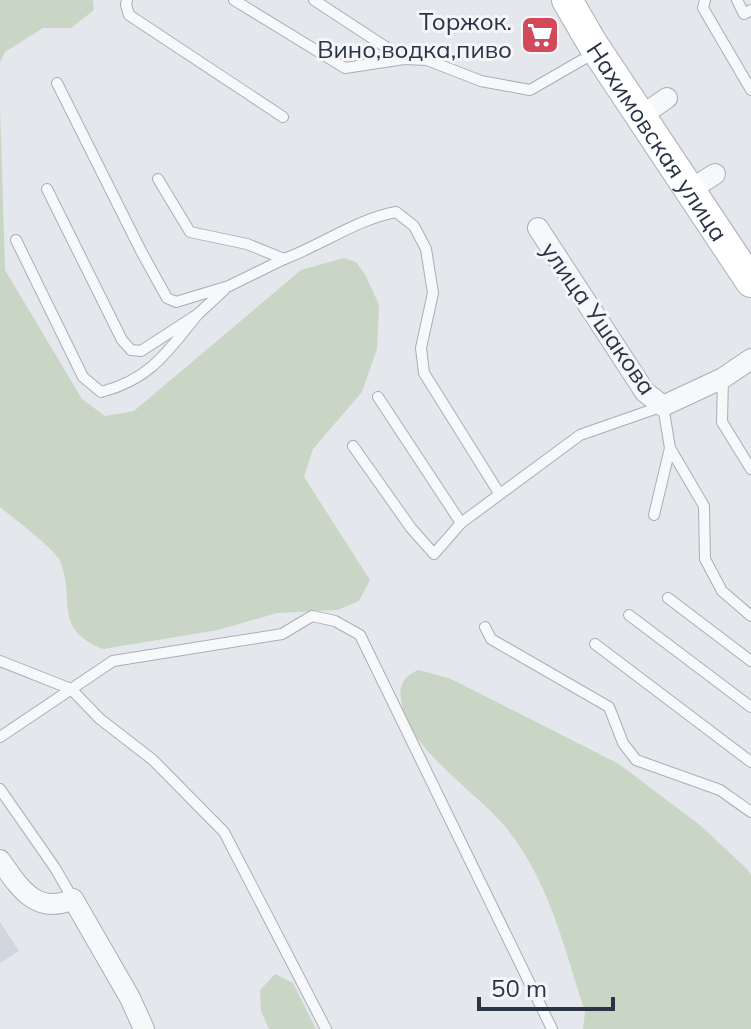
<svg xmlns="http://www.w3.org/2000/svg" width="751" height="1029" font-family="Mulish,sans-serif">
	<rect width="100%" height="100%" fill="#e4e7ec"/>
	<path fill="#d2d6de" d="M 0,922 L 19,951 L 0,963 Z"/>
	<g fill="#c9d6c5">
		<path d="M 0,0 L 93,0 L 94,10 L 71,28 L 43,28 L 5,52 L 0,62 Z"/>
		<path d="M 0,104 L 5,270 L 82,399 L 105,416 L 134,411 L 301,270 L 344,258 L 356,262 L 366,276 L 379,305 L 377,349 L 362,392 L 313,449 L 304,477 L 370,580 L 359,601 L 337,610 L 277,613 L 218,630 L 103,649 C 52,629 76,600 60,561 C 56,550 12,517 0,507 Z"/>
		<path d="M 418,670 L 449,678 L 619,764 L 701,826 L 748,870 L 751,875 L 751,1029 L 583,1029 L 585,1012 C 564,947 548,876 502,823 C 476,793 416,752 405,715 C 398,694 397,679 418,670 Z"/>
		<path d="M 275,974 L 293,983 L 316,1029 L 269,1029 L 261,1011 L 260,990 Z"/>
	</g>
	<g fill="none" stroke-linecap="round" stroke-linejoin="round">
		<g stroke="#a9aeb7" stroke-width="12">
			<g id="lane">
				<path d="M 127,0 L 126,5 L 129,15 L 283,117"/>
				<path d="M 234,0 L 345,68 L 404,59 L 427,60 L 481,81 L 530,90 L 596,52"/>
				<path d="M 314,0 L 404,59"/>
				<path d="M 705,0 L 703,8 L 751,90"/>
				<path d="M 737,0 L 744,14 L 751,10"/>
				<path d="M 57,83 L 141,251 L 167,298 L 176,302 L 229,286 L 284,259"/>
				<path d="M 158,179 L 190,232 L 247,244 L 284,259 C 322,245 357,219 396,212 L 414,226 L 426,249 L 433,293 L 421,348 L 424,373 L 499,493"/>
				<path d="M 47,189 L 122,340 L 131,350 L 141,351 L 198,314 L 224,290"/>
				<path d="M 16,240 L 83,377 L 101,392 C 151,379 167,352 198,314"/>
				<path d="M 723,378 L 722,422 L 751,469"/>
				<path d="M 378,397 L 461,523"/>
				<path d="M 353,446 L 411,528 L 434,554 L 461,523 L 580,435 L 663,406 L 670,448 L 704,506 L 705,559 L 722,591 L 751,616"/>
				<path d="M 654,515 L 670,448"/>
				<path d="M 668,598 L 751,661"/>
				<path d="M 629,615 L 751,707"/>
				<path d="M 485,627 L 491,639 L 609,707 L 623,743 L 636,760 L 720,790 L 751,812"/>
				<path d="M 595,644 L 751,762"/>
				<path d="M 0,661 L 71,689 L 100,719 L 153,760 L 224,832 L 326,1029"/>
				<path d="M 0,737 L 113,661 L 282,634 L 312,616 L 335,621 L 360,635 L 552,1029"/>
				<path d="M 0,789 L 55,868 L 73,899"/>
			</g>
		</g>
		<g stroke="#a9aeb7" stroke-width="22">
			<g id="street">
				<path d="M 641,116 L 667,98"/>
				<path d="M 690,190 L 715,174"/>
				<path d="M 538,228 L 645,392 L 663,406 L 723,378 L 751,359"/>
				<path d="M 0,860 C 19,887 36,916 73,899 L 130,998 L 144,1029"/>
			</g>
		</g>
		<g stroke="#a9aeb7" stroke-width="32">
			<g id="secondary">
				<path id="s1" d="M 567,0 L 592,43 L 751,282"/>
			</g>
		</g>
		<use href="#lane" stroke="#f7f8fa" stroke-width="10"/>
		<use href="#street" stroke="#f7f8fa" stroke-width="20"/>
		<use href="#secondary" stroke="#fff" stroke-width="30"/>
	</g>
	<defs>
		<g id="supermarket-square" transform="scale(2)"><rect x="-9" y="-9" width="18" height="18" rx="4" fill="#d1495b" stroke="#f4f6f9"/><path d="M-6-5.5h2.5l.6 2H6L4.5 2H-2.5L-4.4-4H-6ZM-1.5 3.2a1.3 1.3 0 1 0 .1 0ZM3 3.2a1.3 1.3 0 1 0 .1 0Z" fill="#fff"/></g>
	</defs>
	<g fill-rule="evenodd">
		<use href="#supermarket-square" x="540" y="35"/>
	</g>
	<g text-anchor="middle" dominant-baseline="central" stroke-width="6" stroke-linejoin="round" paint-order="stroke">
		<g font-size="24" fill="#2b3445" stroke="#f4f6f9" text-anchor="end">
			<text x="512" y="21">Торжок.<tspan x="512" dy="28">Вино,водка,пиво</tspan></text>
		</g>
		<g font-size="24" fill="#2b3445" stroke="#f4f6f9">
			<text stroke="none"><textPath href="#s1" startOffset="168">Нахимовская улица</textPath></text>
			<text transform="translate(599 318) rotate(55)">улица Ушакова</text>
		</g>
	</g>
	<path d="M479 997v12h134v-12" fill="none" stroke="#2b3445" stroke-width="4"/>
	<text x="491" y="997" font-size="24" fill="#2b3445" stroke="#f4f6f9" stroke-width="6" paint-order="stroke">50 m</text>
</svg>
